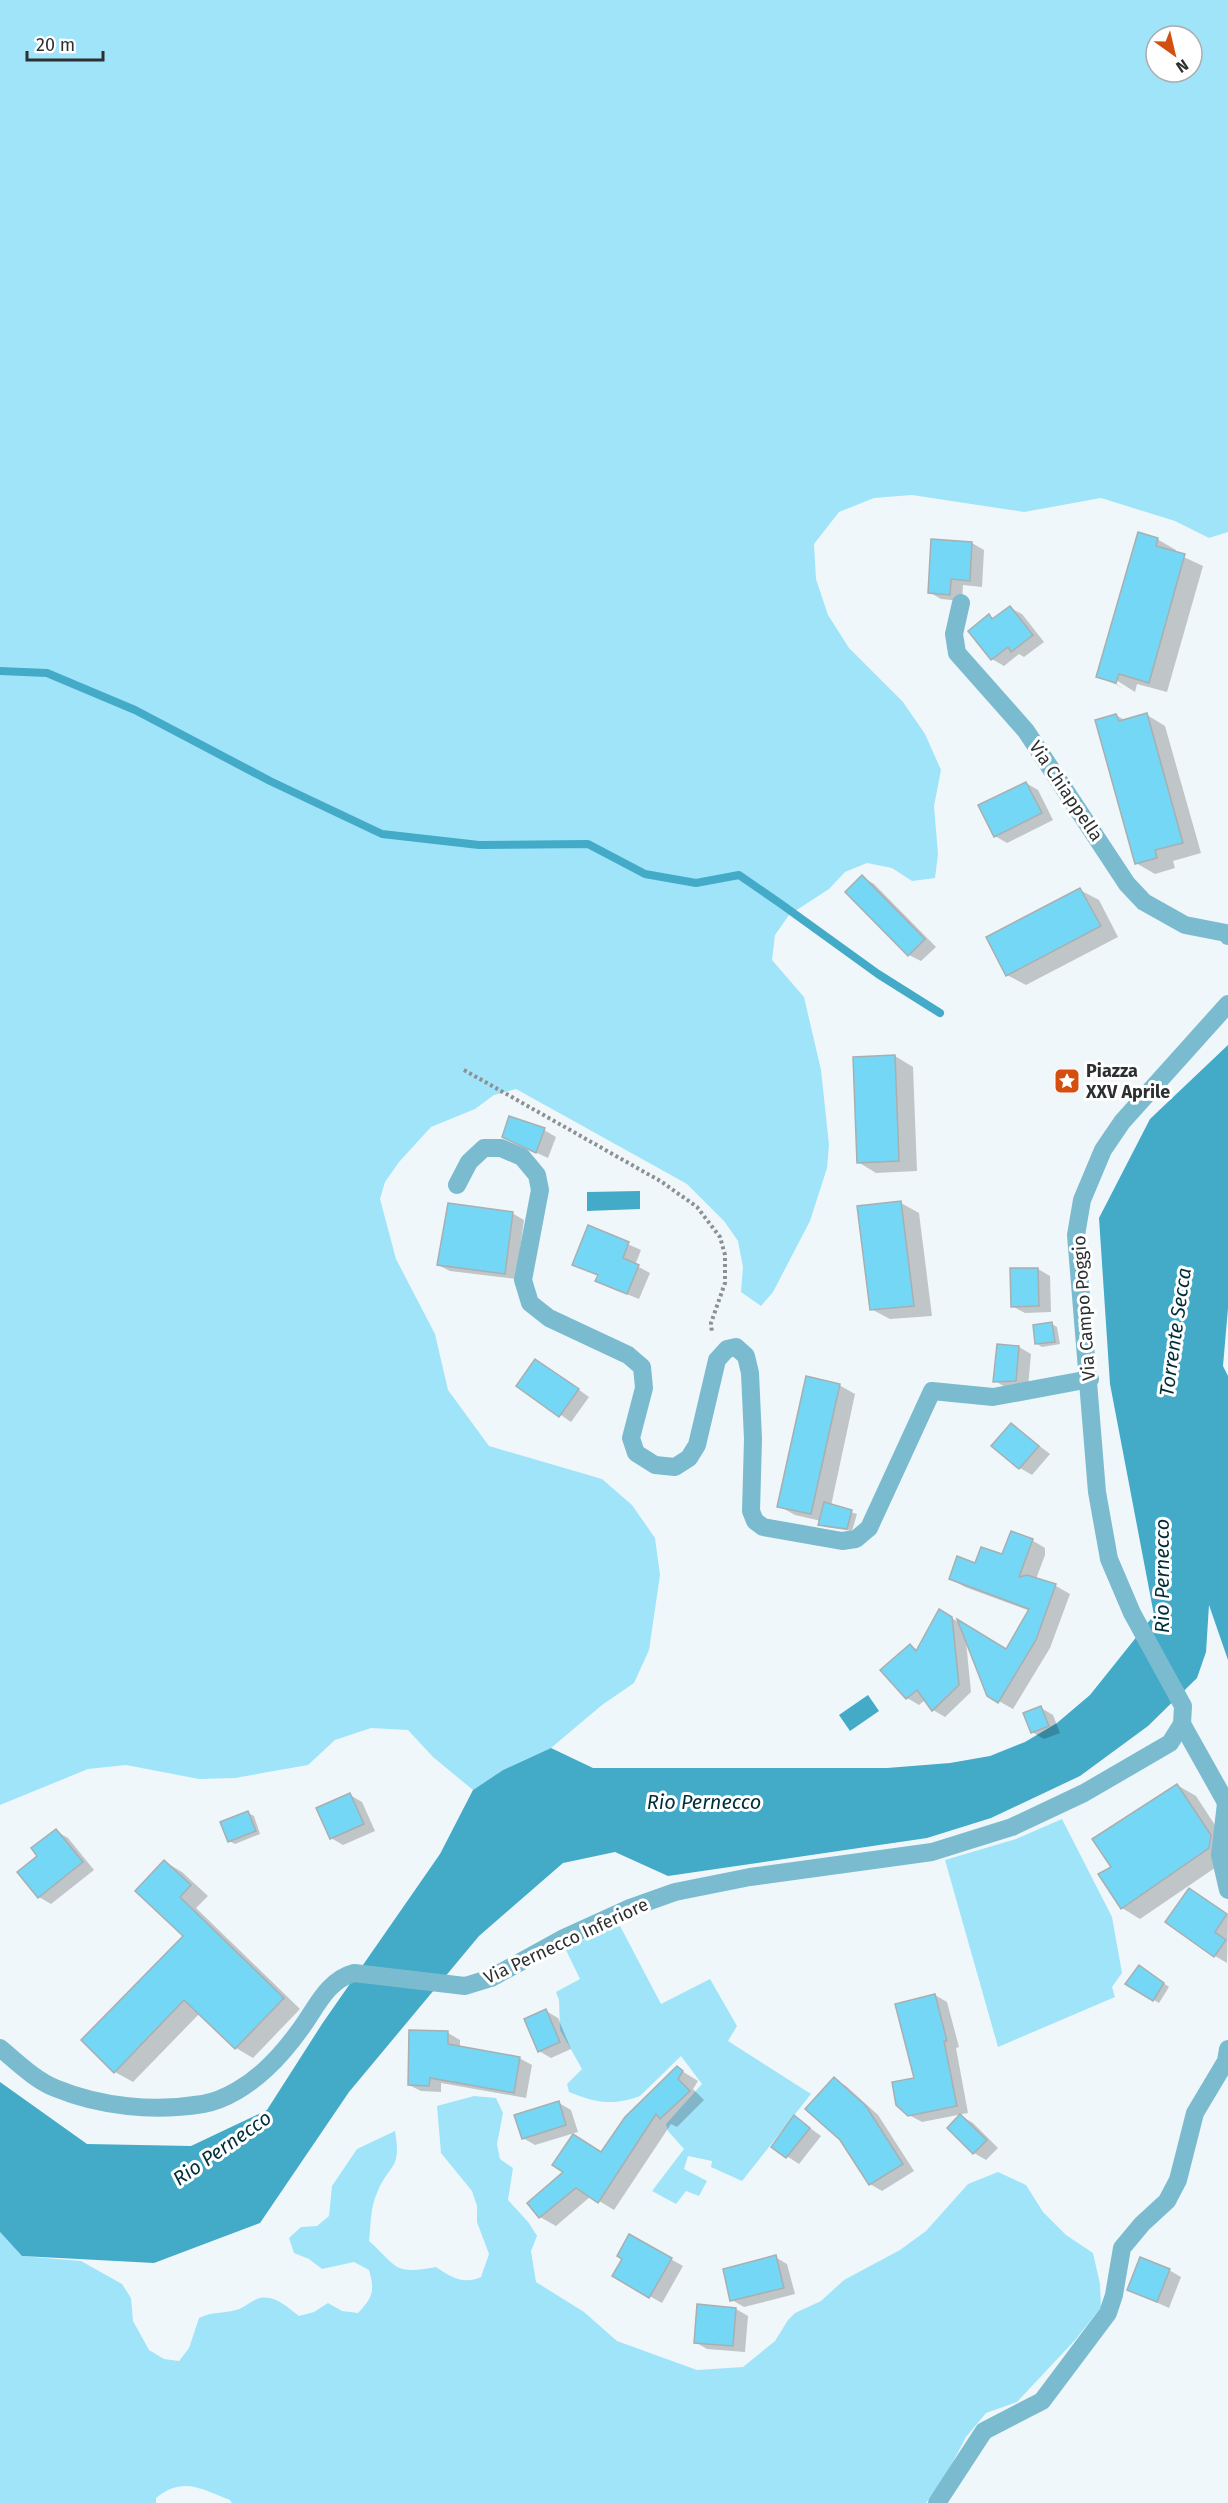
<svg xmlns="http://www.w3.org/2000/svg" width="1228" height="2503" font-family="'Fira Sans',sans-serif">
	<rect width="100%" height="100%" fill="#f0f7fa"/>
	<g fill="#a0e4fa" fill-rule="evenodd">
		<path d="M 0,0 L 1228,0 L 1228,532 L 1209,538 L 1175,521 L 1101,498 L 1024,512 L 912,495 L 874,498 L 839,512 L 814,544 L 816,579 L 828,615 L 849,648 L 903,702 L 925,734 L 941,770 L 934,806 L 938,854 L 935,878 L 912,881 L 892,868 L 867,863 L 845,872 L 829,889 L 789,915 L 775,935 L 772,960 L 804,997 L 821,1070 L 829,1145 L 827,1168 L 810,1221 L 773,1292 L 761,1306 L 741,1292 L 743,1267 L 738,1241 L 724,1221 L 687,1184 L 516,1089 L 494,1095 L 475,1109 L 431,1127 L 399,1162 L 385,1182 L 380,1199 L 396,1259 L 435,1334 L 448,1390 L 489,1446 L 602,1479 L 632,1505 L 655,1538 L 660,1575 L 649,1650 L 634,1683 L 602,1705 L 551,1748 L 503,1770 L 473,1790 L 433,1757 L 408,1730 L 371,1728 L 335,1740 L 308,1765 L 235,1778 L 199,1779 L 126,1765 L 88,1769 L 0,1805 ZM 1156,36 L 1192,36 L 1192,72 L 1156,72 Z"/>
		<path d="M 1062,1819 L 1112,1917 L 1122,1973 L 1112,1987 L 1115,1997 L 998,2047 L 945,1860 L 1016,1839 Z"/>
		<path d="M 619,1924 L 661,2004 L 710,1979 L 737,2026 L 728,2041 L 811,2094 L 742,2181 L 711,2167 L 712,2161 L 688,2156 L 684,2169 L 707,2181 L 699,2196 L 686,2191 L 676,2204 L 652,2191 L 684,2149 L 668,2131 L 666,2124 L 702,2084 L 681,2056 L 640,2096 C 613,2106 596,2103 569,2092 L 567,2084 L 582,2069 L 560,2030 L 559,2000 L 556,1992 L 580,1979 L 565,1948 Z"/>
		<path d="M 474,2096 L 496,2098 L 503,2113 L 497,2144 L 500,2159 L 513,2168 L 508,2200 L 529,2223 L 537,2236 L 531,2251 L 536,2282 L 584,2312 L 617,2341 L 697,2370 L 743,2367 L 775,2341 L 788,2320 L 795,2313 L 821,2301 L 844,2280 L 900,2250 L 926,2231 L 968,2184 L 998,2172 L 1026,2185 L 1043,2212 L 1066,2235 L 1093,2253 L 1100,2284 L 1101,2307 L 1076,2339 L 1017,2402 L 986,2413 L 966,2437 L 946,2475 L 926,2503 L 232,2503 L 230,2500 C 201,2489 183,2476 156,2498 L 156,2503 L 0,2503 L 0,2232 L 22,2256 L 81,2261 L 122,2284 L 131,2298 L 133,2321 L 149,2350 L 164,2359 L 179,2361 L 189,2348 L 199,2318 C 214,2311 221,2314 236,2310 C 244,2308 249,2302 257,2299 C 273,2293 287,2307 299,2316 L 314,2312 L 328,2303 L 342,2311 L 358,2313 C 373,2297 375,2291 369,2270 L 354,2262 L 322,2269 L 309,2259 L 294,2253 L 289,2238 L 301,2227 L 317,2226 L 329,2216 L 332,2186 L 357,2149 L 395,2131 C 402,2171 389,2163 377,2193 C 370,2208 371,2225 369,2241 C 398,2267 393,2275 436,2267 C 450,2277 464,2285 481,2277 L 489,2254 L 477,2222 L 477,2206 L 472,2191 L 441,2153 L 437,2106 Z"/>
	</g>
	<g fill="#43aac7">
		<path d="M 1228,1045 L 1228,1308 L 1223,1366 L 1228,1376 L 1228,1660 L 1209,1605 L 1206,1652 L 1197,1678 L 1148,1726 L 1080,1776 L 991,1818 L 927,1838 L 668,1876 L 615,1852 L 563,1863 L 479,1936 L 349,2092 L 260,2223 L 154,2263 L 22,2256 L 0,2232 L 0,2082 L 87,2144 L 191,2146 L 267,2110 L 322,2024 L 440,1854 L 473,1790 L 503,1770 L 551,1748 L 593,1768 L 887,1768 L 950,1763 L 990,1756 L 1025,1742 L 1057,1723 L 1090,1695 L 1154,1615 L 1110,1384 L 1099,1218 L 1150,1119 Z"/>
		<path d="M 640,1191 L 640,1209 L 587,1211 L 587,1192 Z"/>
		<path d="M 868,1695 L 879,1711 L 850,1731 L 839,1715 Z"/>
	</g>
	<g fill="#0003">
		<path d="M 1157,539 L 1176,550 L 1175,553 L 1203,566 L 1167,692 L 1137,684 L 1135,692 L 1116,680 L 1116,684 L 1125,689 L 1098,676 Z"/>
		<path d="M 972,543 L 984,550 L 982,587 L 963,585 L 962,601 L 941,599 L 929,592 Z"/>
		<path d="M 1010,608 L 1022,614 L 1044,642 L 1024,657 L 1019,654 L 1004,666 L 992,659 L 989,616 L 995,619 Z"/>
		<path d="M 1116,715 L 1126,721 L 1147,715 L 1165,726 L 1201,853 L 1173,861 L 1175,868 L 1155,874 L 1136,863 Z"/>
		<path d="M 1026,783 L 1038,790 L 1053,820 L 1007,843 L 995,836 Z"/>
		<path d="M 862,877 L 874,884 L 936,947 L 921,961 L 909,955 Z"/>
		<path d="M 1080,890 L 1099,900 L 1118,937 L 1026,985 L 1007,975 Z"/>
		<path d="M 895,1056 L 913,1067 L 917,1171 L 876,1173 L 858,1162 L 855,1058 Z"/>
		<path d="M 544,1130 L 556,1137 L 548,1158 L 515,1143 Z"/>
		<path d="M 901,1203 L 919,1213 L 932,1316 L 890,1319 L 871,1309 Z"/>
		<path d="M 512,1213 L 524,1220 L 516,1279 L 450,1271 L 438,1265 Z"/>
		<path d="M 589,1227 L 641,1250 L 635,1265 L 650,1273 L 639,1299 L 609,1287 L 597,1280 L 599,1276 L 574,1264 Z"/>
		<path d="M 1038,1269 L 1050,1276 L 1051,1312 L 1025,1313 L 1012,1306 Z"/>
		<path d="M 1052,1324 L 1057,1327 L 1060,1344 L 1042,1347 L 1037,1344 Z"/>
		<path d="M 998,1346 L 1019,1347 L 1031,1354 L 1028,1387 L 1007,1388 L 995,1381 Z"/>
		<path d="M 547,1367 L 589,1397 L 571,1422 L 518,1385 Z"/>
		<path d="M 839,1385 L 855,1394 L 831,1506 L 857,1514 L 852,1531 L 825,1527 L 820,1524 L 821,1521 L 795,1515 L 779,1506 Z"/>
		<path d="M 1011,1424 L 1050,1454 L 1032,1475 L 1020,1468 Z"/>
		<path d="M 1030,1539 L 1045,1548 L 1045,1555 L 1036,1579 L 1056,1586 L 1070,1594 L 1050,1648 L 1013,1709 L 988,1695 L 966,1641 L 971,1692 L 945,1717 L 933,1710 L 925,1700 L 919,1705 L 907,1698 L 910,1646 L 918,1650 L 940,1611 L 1007,1651 L 1030,1611 L 965,1587 L 951,1579 L 976,1565 L 1003,1556 Z"/>
		<path d="M 1041,1708 L 1053,1715 L 1060,1733 L 1044,1739 L 1032,1732 Z"/>
		<path d="M 1177,1785 L 1196,1796 L 1228,1845 L 1228,1859 L 1140,1919 L 1122,1908 L 1113,1867 Z"/>
		<path d="M 350,1795 L 362,1802 L 375,1831 L 343,1845 L 331,1838 Z"/>
		<path d="M 248,1813 L 254,1816 L 260,1834 L 235,1844 L 229,1841 Z"/>
		<path d="M 56,1831 L 68,1838 L 94,1870 L 51,1904 L 39,1897 L 19,1873 L 39,1856 Z"/>
		<path d="M 165,1862 L 182,1872 L 208,1896 L 196,1908 L 300,2009 L 253,2058 L 236,2048 L 200,2013 L 133,2082 L 115,2072 L 185,1936 Z"/>
		<path d="M 1201,1897 L 1228,1915 L 1227,1963 L 1215,1956 Z"/>
		<path d="M 1145,1970 L 1169,1987 L 1159,2003 L 1127,1984 Z"/>
		<path d="M 935,1995 L 947,2002 L 959,2047 L 956,2048 L 968,2113 L 922,2122 L 909,2115 Z"/>
		<path d="M 546,2011 L 558,2018 L 571,2049 L 551,2058 L 539,2051 Z"/>
		<path d="M 448,2033 L 460,2040 L 460,2048 L 519,2058 L 532,2065 L 526,2098 L 441,2083 L 441,2092 L 421,2091 L 409,2085 Z"/>
		<path d="M 677,2068 L 698,2081 L 693,2089 L 704,2100 L 677,2127 L 671,2124 L 614,2210 L 591,2196 L 556,2226 L 540,2217 L 602,2153 Z"/>
		<path d="M 834,2079 L 846,2086 L 878,2115 L 914,2171 L 882,2191 L 870,2184 Z"/>
		<path d="M 559,2103 L 571,2110 L 578,2132 L 535,2145 L 523,2138 Z"/>
		<path d="M 961,2116 L 973,2123 L 998,2148 L 986,2160 L 974,2153 L 949,2128 Z"/>
		<path d="M 795,2117 L 821,2136 L 799,2164 L 773,2147 Z"/>
		<path d="M 630,2236 L 683,2266 L 662,2303 L 614,2276 L 624,2258 Z"/>
		<path d="M 775,2257 L 787,2264 L 795,2294 L 744,2307 L 732,2300 Z"/>
		<path d="M 1169,2270 L 1181,2277 L 1169,2308 L 1129,2290 Z"/>
		<path d="M 736,2309 L 748,2316 L 745,2352 L 707,2349 L 695,2342 Z"/>
	</g>
	<g fill="none" stroke-linecap="round" stroke-linejoin="round">
		<path stroke="#43aac7" stroke-width="8" d="M 0,671 L 47,673 L 135,710 L 270,781 L 382,834 L 479,845 L 588,844 L 645,874 L 696,883 L 739,875 L 781,904 L 878,974 L 940,1013"/>
	</g>
	<g fill="#74d7f6" stroke="#a8afb1" stroke-width="1.5">
		<path d="M 1138,532 L 1158,538 L 1156,546 L 1185,554 L 1149,683 L 1119,674 L 1116,683 L 1096,677 Z"/>
		<path d="M 931,539 L 972,542 L 970,581 L 951,579 L 950,595 L 928,593 Z"/>
		<path d="M 1010,606 L 1033,635 L 1011,652 L 1008,647 L 991,660 L 968,631 L 989,614 L 992,619 Z"/>
		<path d="M 1147,713 L 1183,843 L 1155,850 L 1157,858 L 1135,864 L 1095,720 L 1116,714 L 1119,721 Z"/>
		<path d="M 1026,782 L 1042,813 L 994,837 L 978,805 Z"/>
		<path d="M 862,875 L 925,939 L 908,956 L 845,892 Z"/>
		<path d="M 1080,888 L 1101,926 L 1006,976 L 986,937 Z"/>
		<path d="M 895,1055 L 899,1161 L 857,1163 L 853,1057 Z"/>
		<path d="M 509,1116 L 545,1128 L 536,1153 L 502,1137 Z"/>
		<path d="M 901,1201 L 914,1306 L 870,1310 L 857,1206 Z"/>
		<path d="M 448,1203 L 513,1212 L 505,1274 L 437,1265 Z"/>
		<path d="M 588,1225 L 629,1242 L 623,1258 L 639,1265 L 627,1294 L 595,1281 L 598,1275 L 572,1265 Z"/>
		<path d="M 1010,1268 L 1038,1268 L 1039,1306 L 1011,1307 Z"/>
		<path d="M 1052,1322 L 1055,1342 L 1035,1344 L 1033,1325 Z"/>
		<path d="M 997,1344 L 1019,1346 L 1016,1381 L 993,1382 Z"/>
		<path d="M 535,1359 L 579,1389 L 559,1417 L 516,1386 Z"/>
		<path d="M 806,1376 L 840,1384 L 811,1514 L 777,1507 Z"/>
		<path d="M 1011,1423 L 1039,1446 L 1019,1469 L 991,1446 Z"/>
		<path d="M 824,1502 L 852,1510 L 847,1529 L 818,1525 Z"/>
		<path d="M 1011,1531 L 1033,1539 L 1019,1577 L 1027,1575 L 1056,1584 L 1036,1640 L 998,1703 L 987,1696 L 957,1619 L 1006,1649 L 1029,1609 L 949,1579 L 957,1556 L 975,1563 L 981,1547 L 1002,1554 Z"/>
		<path d="M 939,1609 L 952,1617 L 959,1685 L 932,1711 L 917,1690 L 906,1699 L 880,1670 L 910,1644 L 916,1651 Z"/>
		<path d="M 1041,1706 L 1049,1726 L 1031,1733 L 1023,1713 Z"/>
		<path d="M 1177,1784 L 1211,1835 L 1209,1848 L 1121,1909 L 1098,1874 L 1111,1867 L 1092,1839 Z"/>
		<path d="M 350,1793 L 364,1824 L 330,1839 L 316,1808 Z"/>
		<path d="M 248,1811 L 256,1831 L 228,1842 L 220,1822 Z"/>
		<path d="M 56,1829 L 83,1862 L 38,1898 L 17,1872 L 37,1856 L 31,1848 Z"/>
		<path d="M 164,1860 L 191,1885 L 180,1897 L 284,1998 L 235,2049 L 184,2000 L 114,2073 L 81,2040 L 183,1936 L 135,1891 Z"/>
		<path d="M 1189,1888 L 1227,1914 L 1215,1932 L 1226,1940 L 1214,1957 L 1165,1922 Z"/>
		<path d="M 1139,1965 L 1164,1983 L 1153,2001 L 1125,1984 Z"/>
		<path d="M 935,1994 L 947,2041 L 944,2041 L 957,2106 L 908,2116 L 896,2105 L 892,2082 L 914,2078 L 895,2004 Z"/>
		<path d="M 546,2009 L 560,2042 L 538,2052 L 524,2019 Z"/>
		<path d="M 409,2030 L 448,2031 L 448,2044 L 520,2057 L 514,2093 L 430,2078 L 429,2086 L 408,2085 Z"/>
		<path d="M 677,2066 L 683,2071 L 678,2079 L 690,2091 L 660,2119 L 656,2114 L 598,2203 L 576,2188 L 539,2218 L 527,2203 L 563,2172 L 552,2165 L 573,2134 L 601,2152 L 625,2117 Z"/>
		<path d="M 834,2077 L 866,2106 L 903,2164 L 869,2185 L 840,2140 L 805,2109 Z"/>
		<path d="M 559,2101 L 566,2125 L 522,2139 L 514,2115 Z"/>
		<path d="M 960,2114 L 987,2140 L 973,2154 L 947,2128 Z"/>
		<path d="M 794,2115 L 810,2128 L 786,2158 L 771,2147 Z"/>
		<path d="M 629,2234 L 672,2258 L 649,2298 L 612,2276 L 622,2259 L 617,2256 Z"/>
		<path d="M 776,2255 L 784,2288 L 730,2301 L 723,2269 Z"/>
		<path d="M 1140,2257 L 1170,2269 L 1157,2302 L 1127,2290 Z"/>
		<path d="M 697,2304 L 736,2308 L 733,2346 L 694,2343 Z"/>
	</g>
	<g fill="none" stroke-linecap="round" stroke-linejoin="round">
		<path stroke="#8c9092" stroke-width="4" stroke-dasharray="3 3" stroke-linecap="butt" d="M 464,1070 L 662,1182 L 697,1207 L 720,1237 L 725,1255 L 725,1283 L 711,1323 L 712,1333"/>
		<g stroke="#7abbd0" stroke-width="18">
			<path d="M 961,603 L 954,634 L 957,653 L 1026,731 L 1127,884 L 1144,902 L 1185,925 L 1226,933 L 1228,936"/>
			<path d="M 457,1185 L 469,1162 L 484,1148 L 501,1148 L 522,1157 L 537,1175 L 540,1190 L 523,1280 L 530,1303 L 549,1318 L 628,1355 L 642,1367 L 644,1388 L 631,1438 L 636,1453 L 655,1465 L 675,1467 L 689,1458 L 697,1445 L 717,1360 L 727,1349 L 736,1347 L 746,1356 L 750,1373 L 753,1439 L 751,1511 L 755,1521 L 763,1527 L 842,1541 L 856,1539 L 869,1528 L 932,1391 L 993,1397 L 1090,1379"/>
			<path d="M 1182,1724 L 1228,1806"/>
			<path d="M 1226,1803 L 1220,1855 L 1228,1890"/>
			<path d="M 0,2048 C 17,2062 35,2080 55,2088 C 101,2107 154,2112 203,2104 C 226,2100 250,2084 266,2069 C 279,2057 292,2041 302,2027 C 317,2006 328,1980 354,1973 L 465,1986 L 491,1978 L 564,1938 L 630,1908 L 675,1892 L 750,1877 L 932,1852 L 1012,1827 L 1084,1793 L 1170,1743 L 1182,1724 L 1183,1706 L 1132,1613 L 1109,1559 L 1097,1492 L 1076,1235 L 1082,1200 L 1103,1150 L 1122,1122 L 1228,1004"/>
			<path d="M 937,2503 L 984,2431 L 1042,2401 L 1108,2313 L 1114,2295 L 1122,2248 L 1142,2224 L 1167,2201 L 1178,2180 L 1195,2113 L 1226,2061 L 1228,2049"/>
		</g>
	</g>
	<defs>
		<g id="sight-square" transform="scale(1.35)"><rect x="-9" y="-9" width="18" height="18" rx="4" fill="#d34e0f" stroke="#fff"/><path d="M0-6L1.8-2.2L6-1.7L2.9 1.2L3.7 5.4L0 3.3L-3.7 5.4L-2.9 1.2L-6-1.7L-1.8-2.2Z" fill="#fff"/></g>
	</defs>
	<g fill-rule="evenodd">
		<use href="#sight-square" x="1067" y="1081"/>
	</g>
	<g text-anchor="middle" dominant-baseline="central" stroke-width="6" stroke-linejoin="round" paint-order="stroke">
		<g font-size="18" fill="#2d3031" stroke="#fff">
			<text transform="translate(1066 791) rotate(56)">Via Chiappella</text>
			<text transform="translate(1084 1308) rotate(-94)">Via Campo Poggio</text>
			<text transform="translate(566 1941) rotate(-25)">Via Pernecco Inferiore</text>
		</g>
		<g font-size="18" font-weight="bold" fill="#2d3031" stroke="#fff" text-anchor="start">
			<text x="1086" y="1071">Piazza<tspan x="1086" dy="21">XXV Aprile</tspan></text>
		</g>
		<g font-size="20" font-style="italic" fill="#002f3b" stroke="#fff">
			<text transform="translate(1175 1332) rotate(-82)">Torrente Secca</text>
			<text transform="translate(1162 1576) rotate(-90)">Rio Pernecco</text>
			<text x="704" y="1802">Rio Pernecco</text>
			<text transform="translate(222 2148) rotate(-35)">Rio Pernecco</text>
		</g>
	</g>
	<g transform="translate(1174 54) rotate(146)"><circle r="28" fill="#ffffff" stroke="#abacad" stroke-width="1.5"/>
	<path d="M0-4.5L10 22L0 15L-10 22Z" fill="#d34e0f"/>
	<text y="-9" font-size="16" font-weight="bold" text-anchor="middle" fill="#2d3031">N</text>
	</g>
	<path d="M27 51v9h76v-9" fill="none" stroke="#2d3031" stroke-width="3"/>
	<text x="36" y="51" font-size="18" fill="#2d3031" stroke="#ffffff" stroke-width="4.5" paint-order="stroke">20 m</text>
</svg>
